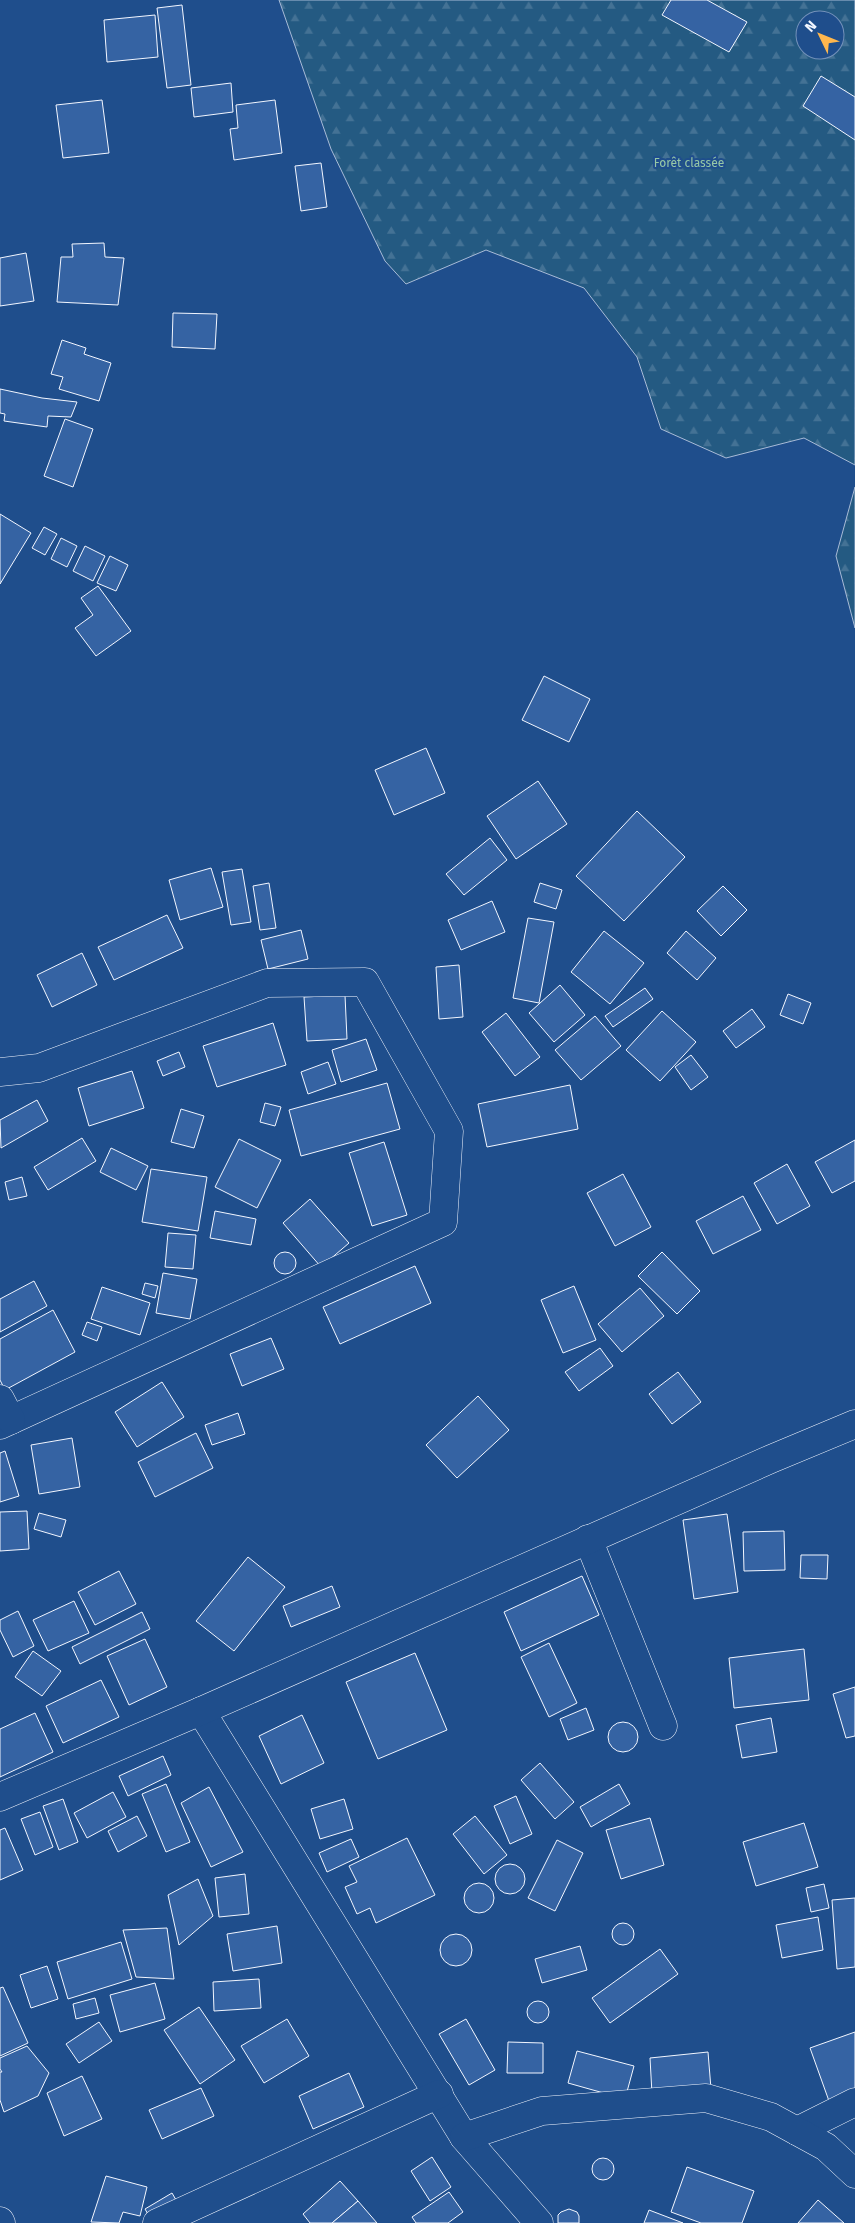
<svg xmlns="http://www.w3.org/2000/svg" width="855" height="2223" font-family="'Fira Sans',sans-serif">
	<defs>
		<pattern id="forest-firs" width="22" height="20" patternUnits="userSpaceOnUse" patternTransform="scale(1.25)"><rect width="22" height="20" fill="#245a82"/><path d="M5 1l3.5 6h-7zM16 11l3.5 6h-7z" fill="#447295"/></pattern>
	</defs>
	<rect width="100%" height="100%" fill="#1f4e8c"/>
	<g fill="url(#forest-firs)" stroke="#a8bbd7" fill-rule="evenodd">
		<path d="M 279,0 L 855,0 L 855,465 L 804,438 L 726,458 L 661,429 L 637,357 L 584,288 L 486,250 L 406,284 L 385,261 L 331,149 ZM 805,20 L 835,20 L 835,50 L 805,50 Z"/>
		<path d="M 855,487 L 855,628 L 836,556 Z"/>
	</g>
	<g fill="#3563a3" stroke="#f2f6ff">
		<path d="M 671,0 L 707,0 L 747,22 L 729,52 L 662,15 Z"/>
		<path d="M 182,5 L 191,85 L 167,88 L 157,8 Z"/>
		<path d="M 155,15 L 158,57 L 107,62 L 104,20 Z"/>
		<path d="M 821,76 L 855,97 L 855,140 L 803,106 Z"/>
		<path d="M 231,83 L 233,112 L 194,117 L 191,88 Z"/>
		<path d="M 102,100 L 109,153 L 63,158 L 56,105 Z"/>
		<path d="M 275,100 L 282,153 L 234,160 L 230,129 L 238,128 L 236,105 Z"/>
		<path d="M 321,163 L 327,207 L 301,211 L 295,166 Z"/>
		<path d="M 104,243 L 105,257 L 124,258 L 118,305 L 57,302 L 61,257 L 73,257 L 72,244 Z"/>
		<path d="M 26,253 L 34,301 L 0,306 L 0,258 Z"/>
		<path d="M 173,313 L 217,314 L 215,349 L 172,347 Z"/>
		<path d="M 62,340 L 86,348 L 84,354 L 111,363 L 99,401 L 59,389 L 63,377 L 51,374 Z"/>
		<path d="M 0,389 L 42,398 L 77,402 L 71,417 L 48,416 L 47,427 L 4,421 L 5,414 L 0,413 Z"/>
		<path d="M 65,419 L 93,429 L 73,487 L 44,476 Z"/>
		<path d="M 0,514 L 31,533 L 0,584 Z"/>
		<path d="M 44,527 L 57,534 L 45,555 L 32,548 Z"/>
		<path d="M 61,538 L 77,546 L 67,567 L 51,559 Z"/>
		<path d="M 85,546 L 105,556 L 93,581 L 73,571 Z"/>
		<path d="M 110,556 L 128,565 L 116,591 L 97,583 Z"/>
		<path d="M 98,586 L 131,631 L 96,656 L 75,628 L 93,615 L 81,598 Z"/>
		<path d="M 544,676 L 590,699 L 569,742 L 522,720 Z"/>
		<path d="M 426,748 L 445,793 L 394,815 L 375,770 Z"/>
		<path d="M 538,781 L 567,824 L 516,859 L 487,816 Z"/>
		<path d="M 637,811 L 685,857 L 624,921 L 576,876 Z"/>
		<path d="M 490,838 L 507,860 L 464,895 L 446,874 Z"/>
		<path d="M 211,868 L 223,907 L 180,920 L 169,880 Z"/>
		<path d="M 242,869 L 251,922 L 231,925 L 222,872 Z"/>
		<path d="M 269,883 L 276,928 L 260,930 L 253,886 Z"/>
		<path d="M 540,883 L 562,890 L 556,909 L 534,902 Z"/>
		<path d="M 723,886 L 747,910 L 721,936 L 697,911 Z"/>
		<path d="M 492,901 L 505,932 L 461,950 L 448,920 Z"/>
		<path d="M 167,915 L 183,948 L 114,980 L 98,947 Z"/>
		<path d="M 528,918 L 554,922 L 539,1003 L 513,998 Z"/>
		<path d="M 301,930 L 308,959 L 268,969 L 261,940 Z"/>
		<path d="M 604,931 L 644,963 L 610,1004 L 571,972 Z"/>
		<path d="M 686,931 L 716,958 L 697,980 L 667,953 Z"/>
		<path d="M 82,953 L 97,985 L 52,1007 L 37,975 Z"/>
		<path d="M 459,965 L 463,1017 L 439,1019 L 436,967 Z"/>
		<path d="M 560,985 L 585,1015 L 554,1042 L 529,1013 Z"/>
		<path d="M 645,988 L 653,999 L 613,1027 L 605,1016 Z"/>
		<path d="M 788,994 L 811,1003 L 803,1024 L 780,1015 Z"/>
		<path d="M 345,995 L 347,1039 L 307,1041 L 304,997 Z"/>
		<path d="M 752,1009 L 765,1027 L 736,1048 L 723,1031 Z"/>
		<path d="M 662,1011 L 696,1042 L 660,1081 L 626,1050 Z"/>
		<path d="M 506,1013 L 540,1057 L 515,1076 L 482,1032 Z"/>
		<path d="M 595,1016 L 621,1046 L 581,1080 L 555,1050 Z"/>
		<path d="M 273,1023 L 286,1065 L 217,1087 L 203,1046 Z"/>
		<path d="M 366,1039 L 377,1070 L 341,1082 L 332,1050 Z"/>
		<path d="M 179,1052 L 185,1067 L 163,1076 L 157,1061 Z"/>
		<path d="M 691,1055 L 708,1077 L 691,1090 L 675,1067 Z"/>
		<path d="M 328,1062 L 336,1084 L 308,1094 L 301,1072 Z"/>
		<path d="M 132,1071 L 144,1108 L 89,1126 L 78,1088 Z"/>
		<path d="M 387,1083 L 400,1129 L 301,1156 L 289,1110 Z"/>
		<path d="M 570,1085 L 578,1129 L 487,1147 L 478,1104 Z"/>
		<path d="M 37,1100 L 48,1121 L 1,1148 L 0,1120 Z"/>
		<path d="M 265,1103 L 281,1107 L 275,1126 L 260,1122 Z"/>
		<path d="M 181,1109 L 204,1116 L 194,1148 L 171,1142 Z"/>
		<path d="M 82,1138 L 96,1161 L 48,1190 L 34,1167 Z"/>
		<path d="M 239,1139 L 281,1160 L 257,1208 L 215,1187 Z"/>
		<path d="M 855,1140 L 855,1181 L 832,1193 L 815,1162 Z"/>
		<path d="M 384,1142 L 407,1215 L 372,1226 L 349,1153 Z"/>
		<path d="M 111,1148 L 148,1166 L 136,1190 L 100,1172 Z"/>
		<path d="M 787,1164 L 810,1206 L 777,1224 L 754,1183 Z"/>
		<path d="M 151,1169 L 207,1177 L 198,1231 L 142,1222 Z"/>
		<path d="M 623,1174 L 651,1227 L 615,1246 L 587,1193 Z"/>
		<path d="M 22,1177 L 27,1196 L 9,1200 L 5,1182 Z"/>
		<path d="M 743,1196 L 761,1230 L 713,1254 L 696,1221 Z"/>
		<path d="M 310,1199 L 349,1243 L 321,1267 L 283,1223 Z"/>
		<path d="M 215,1211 L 256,1219 L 251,1245 L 210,1238 Z"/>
		<path d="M 168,1233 L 196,1235 L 193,1269 L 165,1267 Z"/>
		<path d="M 662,1252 L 700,1291 L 677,1314 L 638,1276 Z"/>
		<circle cx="285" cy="1263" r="11"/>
		<path d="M 415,1266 L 431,1303 L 340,1344 L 323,1307 Z"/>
		<path d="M 163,1273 L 197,1279 L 190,1319 L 156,1313 Z"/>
		<path d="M 34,1281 L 47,1306 L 0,1332 L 0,1299 Z"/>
		<path d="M 145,1283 L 158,1286 L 155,1298 L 142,1294 Z"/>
		<path d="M 574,1286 L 596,1340 L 563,1353 L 541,1300 Z"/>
		<path d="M 102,1287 L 150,1303 L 140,1335 L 91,1319 Z"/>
		<path d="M 640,1288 L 664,1316 L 622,1352 L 598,1324 Z"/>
		<path d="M 53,1310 L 75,1352 L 5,1390 L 0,1380 L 0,1339 Z"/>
		<path d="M 87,1322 L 102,1327 L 97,1341 L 82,1335 Z"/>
		<path d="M 271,1338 L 284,1369 L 242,1386 L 230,1354 Z"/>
		<path d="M 600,1348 L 613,1366 L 579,1391 L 565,1372 Z"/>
		<path d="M 678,1372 L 701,1402 L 672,1424 L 649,1394 Z"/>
		<path d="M 162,1382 L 184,1417 L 137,1447 L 115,1412 Z"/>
		<path d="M 478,1396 L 509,1430 L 457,1478 L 426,1445 Z"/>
		<path d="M 238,1413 L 245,1434 L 212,1445 L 205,1425 Z"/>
		<path d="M 196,1433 L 213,1468 L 155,1497 L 138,1462 Z"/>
		<path d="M 72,1438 L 80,1487 L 39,1494 L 31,1445 Z"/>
		<path d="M 5,1451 L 19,1496 L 0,1502 L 0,1453 Z"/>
		<path d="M 27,1511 L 29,1549 L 0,1551 L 0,1512 Z"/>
		<path d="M 39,1513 L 66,1520 L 61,1537 L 34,1529 Z"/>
		<path d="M 727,1514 L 738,1592 L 694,1599 L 683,1520 Z"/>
		<path d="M 784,1531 L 785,1570 L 744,1571 L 743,1532 Z"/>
		<path d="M 801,1555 L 828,1555 L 827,1579 L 800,1578 Z"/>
		<path d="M 248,1557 L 285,1587 L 234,1651 L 196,1621 Z"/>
		<path d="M 119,1571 L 136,1604 L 95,1625 L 78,1592 Z"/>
		<path d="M 582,1576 L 599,1615 L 521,1651 L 504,1612 Z"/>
		<path d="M 332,1586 L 340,1607 L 291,1627 L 283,1606 Z"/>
		<path d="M 74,1601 L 89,1633 L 48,1651 L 33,1620 Z"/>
		<path d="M 18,1611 L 34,1646 L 13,1657 L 0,1630 L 0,1620 Z"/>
		<path d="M 142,1612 L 150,1629 L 80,1664 L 72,1647 Z"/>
		<path d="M 145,1639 L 167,1687 L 129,1705 L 107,1656 Z"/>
		<path d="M 549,1643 L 577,1703 L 549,1717 L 521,1657 Z"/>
		<path d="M 804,1649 L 809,1700 L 734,1708 L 729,1658 Z"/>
		<path d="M 33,1651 L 61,1671 L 42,1696 L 15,1677 Z"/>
		<path d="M 415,1653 L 447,1730 L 378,1759 L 346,1682 Z"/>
		<path d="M 101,1680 L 119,1717 L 63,1743 L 46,1706 Z"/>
		<path d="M 855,1687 L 855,1736 L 846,1738 L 833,1694 Z"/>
		<path d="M 586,1708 L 594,1730 L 568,1740 L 560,1719 Z"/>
		<path d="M 35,1713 L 53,1752 L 0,1777 L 0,1729 Z"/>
		<path d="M 302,1715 L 324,1763 L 281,1784 L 259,1736 Z"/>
		<path d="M 771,1718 L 777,1752 L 742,1758 L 736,1725 Z"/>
		<circle cx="623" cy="1737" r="15"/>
		<path d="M 163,1756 L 171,1775 L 128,1796 L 119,1776 Z"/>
		<path d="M 540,1763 L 574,1802 L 555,1819 L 521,1780 Z"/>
		<path d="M 166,1784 L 190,1842 L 166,1852 L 142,1794 Z"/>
		<path d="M 619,1784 L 630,1804 L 591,1827 L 580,1807 Z"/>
		<path d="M 209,1787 L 243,1852 L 211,1867 L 181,1803 Z"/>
		<path d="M 113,1792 L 126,1817 L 87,1838 L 74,1813 Z"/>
		<path d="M 516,1796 L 532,1834 L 510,1844 L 494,1806 Z"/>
		<path d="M 63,1799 L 78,1842 L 59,1850 L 43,1806 Z"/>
		<path d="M 344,1799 L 353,1829 L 320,1839 L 311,1809 Z"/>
		<path d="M 40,1812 L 53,1847 L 35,1855 L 21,1819 Z"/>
		<path d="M 137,1816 L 147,1836 L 118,1852 L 108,1831 Z"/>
		<path d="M 475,1816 L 507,1855 L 484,1874 L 453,1834 Z"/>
		<path d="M 650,1818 L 664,1865 L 621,1879 L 606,1830 Z"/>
		<path d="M 804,1823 L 818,1867 L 756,1886 L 743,1842 Z"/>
		<path d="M 5,1828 L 23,1870 L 0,1880 L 0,1830 Z"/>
		<path d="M 407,1838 L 435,1895 L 376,1923 L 370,1908 L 357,1914 L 345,1887 L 357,1882 L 349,1866 Z"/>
		<path d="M 351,1839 L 359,1857 L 327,1872 L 319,1853 Z"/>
		<path d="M 557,1840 L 583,1853 L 555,1911 L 528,1898 Z"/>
		<circle cx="510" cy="1879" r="15"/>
		<path d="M 245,1874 L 249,1914 L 219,1917 L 215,1878 Z"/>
		<path d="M 198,1879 L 213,1916 L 179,1945 L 168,1895 Z"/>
		<circle cx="479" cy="1898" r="15"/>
		<path d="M 824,1884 L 829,1908 L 811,1912 L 806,1888 Z"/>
		<path d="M 855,1898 L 855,1967 L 837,1969 L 832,1900 Z"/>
		<path d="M 818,1917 L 823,1950 L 782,1958 L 776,1925 Z"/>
		<circle cx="623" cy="1934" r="11"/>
		<path d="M 277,1926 L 282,1963 L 233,1971 L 227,1934 Z"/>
		<path d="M 167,1928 L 174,1979 L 136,1977 L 123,1930 Z"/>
		<circle cx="456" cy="1950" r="16"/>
		<path d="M 121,1942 L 132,1979 L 68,1999 L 57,1962 Z"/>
		<path d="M 580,1946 L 587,1970 L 542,1983 L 535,1959 Z"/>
		<path d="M 660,1949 L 678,1974 L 610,2023 L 592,1998 Z"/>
		<path d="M 47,1966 L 58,1999 L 31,2008 L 20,1975 Z"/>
		<path d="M 259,1979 L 261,2008 L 214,2011 L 213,1982 Z"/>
		<path d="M 155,1983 L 165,2019 L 120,2032 L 110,1995 Z"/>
		<path d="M 3,1987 L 28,2043 L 0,2056 L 0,1988 Z"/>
		<path d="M 95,1998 L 99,2013 L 76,2019 L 73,2004 Z"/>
		<circle cx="538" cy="2012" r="11"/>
		<path d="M 199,2007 L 235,2060 L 200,2084 L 164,2030 Z"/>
		<path d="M 287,2019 L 309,2056 L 264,2083 L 241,2046 Z"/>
		<path d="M 466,2019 L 495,2070 L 469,2085 L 439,2034 Z"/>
		<path d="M 99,2022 L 112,2041 L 79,2063 L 66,2044 Z"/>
		<path d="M 855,2032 L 855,2091 L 829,2101 L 810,2048 Z"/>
		<path d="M 508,2042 L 543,2043 L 543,2073 L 507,2073 Z"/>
		<path d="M 27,2046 L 49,2073 L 38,2096 L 4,2112 L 0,2100 L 0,2072 L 2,2072 L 0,2069 L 0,2058 Z"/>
		<path d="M 577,2051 L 634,2066 L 625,2099 L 568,2083 Z"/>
		<path d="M 708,2052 L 711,2089 L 652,2094 L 650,2058 Z"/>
		<path d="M 349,2073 L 364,2107 L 313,2129 L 299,2096 Z"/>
		<path d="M 82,2076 L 102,2119 L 64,2136 L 47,2093 Z"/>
		<path d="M 201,2088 L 214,2116 L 162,2139 L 149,2110 Z"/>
		<path d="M 432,2157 L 451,2187 L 430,2201 L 411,2171 Z"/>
		<circle cx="603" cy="2169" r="11"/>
		<path d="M 687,2167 L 754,2191 L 742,2223 L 701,2223 L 671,2212 Z"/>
		<path d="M 106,2176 L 147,2187 L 140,2216 L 123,2212 L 119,2223 L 91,2222 Z"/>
		<path d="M 340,2181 L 358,2201 L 332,2223 L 310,2223 L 303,2214 Z"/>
		<path d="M 449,2192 L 463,2212 L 448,2223 L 416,2223 L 412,2217 Z"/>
		<path d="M 172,2193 L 180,2207 L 153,2223 L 145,2209 Z"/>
		<path d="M 818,2200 L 844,2223 L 798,2223 Z"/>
		<path d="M 358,2201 L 377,2223 L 332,2223 Z"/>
		<path d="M 569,2209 L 577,2212 L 579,2216 L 579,2223 L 558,2223 L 558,2215 L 561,2212 Z"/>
		<path d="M 649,2210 L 683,2223 L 644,2223 Z"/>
	</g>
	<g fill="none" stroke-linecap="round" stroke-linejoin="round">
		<g stroke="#f2f6ff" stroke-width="29">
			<g id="minor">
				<path d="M 0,1072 L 39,1068 L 267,983 L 365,982 L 449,1131 L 443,1222 L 0,1425"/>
				<path d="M 0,1399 L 11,1420"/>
				<path d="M 588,1539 L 663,1726"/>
				<path d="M 201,1711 L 464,2137 L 539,2223"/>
				<path d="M 0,1797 L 201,1711 L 771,1459 L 855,1424"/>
				<path d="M 797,2131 L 855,2102"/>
				<path d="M 464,2137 L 542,2111 L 706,2098 L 771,2117 L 826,2147 L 855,2174"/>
				<path d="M 0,2221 L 1,2223"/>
				<path d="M 157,2223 L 439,2094"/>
			</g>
		</g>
		<use href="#minor" stroke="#1f4e8c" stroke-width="28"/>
	</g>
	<g text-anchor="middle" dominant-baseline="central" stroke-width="4" stroke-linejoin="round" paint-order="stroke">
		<g font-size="12" fill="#97c8a6" stroke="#1f4e8c">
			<text x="689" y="163">Forêt classée</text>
		</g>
	</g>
	<g transform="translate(820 35) rotate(313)"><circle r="24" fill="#1f4e8c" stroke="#7391ba"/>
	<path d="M0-4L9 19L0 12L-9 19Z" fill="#ffb74d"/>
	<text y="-8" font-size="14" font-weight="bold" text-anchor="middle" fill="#f2f6ff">N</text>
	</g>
</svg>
